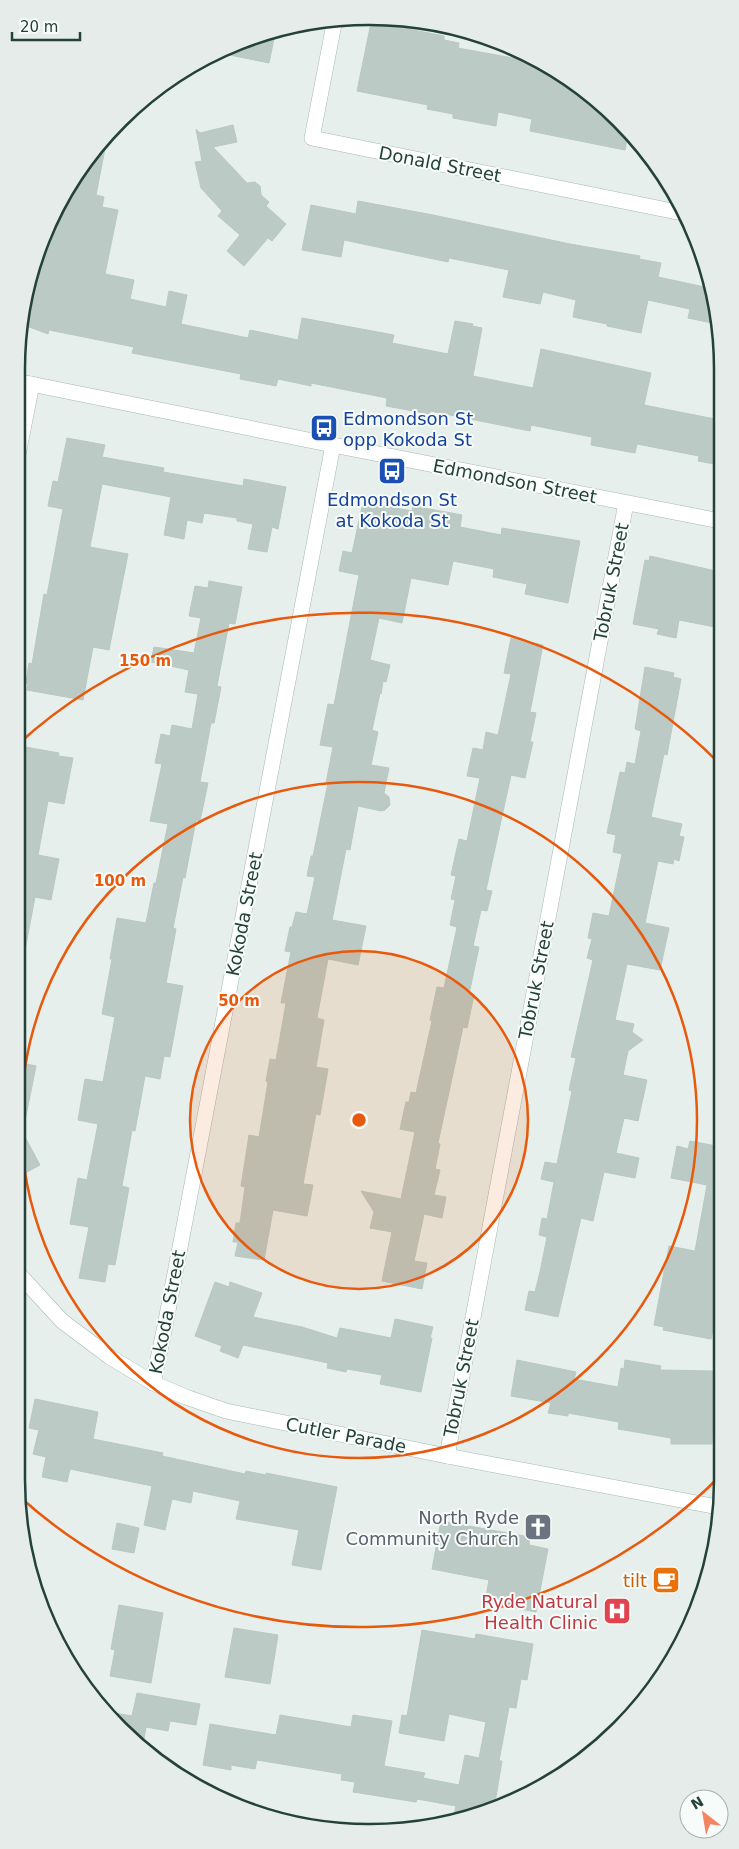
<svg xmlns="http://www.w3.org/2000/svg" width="739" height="1849" font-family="'DejaVu Sans',sans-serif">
	<rect width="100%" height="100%" fill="#e6efeb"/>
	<g fill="#bbcac4" stroke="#b8c9c2">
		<path d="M 372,18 L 410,21 L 408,29 L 444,36 L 444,40 L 459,43 L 458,48 L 513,58 L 515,51 L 566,76 L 628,131 L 625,150 L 530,131 L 532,119 L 498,112 L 496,126 L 453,118 L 453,114 L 427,109 L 428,105 L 357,91 Z"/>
		<path d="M 276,29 L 269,63 L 215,52 L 252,38 Z"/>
		<path d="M 233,125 L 237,142 L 213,147 L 247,183 L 255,182 L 260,186 L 261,195 L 269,202 L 266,206 L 286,224 L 272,241 L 268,238 L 244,266 L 227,251 L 240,235 L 218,216 L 222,211 L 201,188 L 195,162 L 202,161 L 196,129 L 200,133 Z"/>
		<path d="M 108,133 L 96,195 L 104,197 L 102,207 L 118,210 L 105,274 L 134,280 L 130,299 L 166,307 L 169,291 L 187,295 L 181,324 L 248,338 L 250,330 L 298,340 L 302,318 L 394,335 L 392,343 L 448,354 L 455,321 L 473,324 L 472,326 L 482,328 L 473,376 L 533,388 L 541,349 L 651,373 L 644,405 L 720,420 L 720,465 L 698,461 L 699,456 L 637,444 L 635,453 L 591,445 L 592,437 L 531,425 L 530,431 L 430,411 L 430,414 L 386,406 L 387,398 L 311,383 L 311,386 L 278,379 L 276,386 L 240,379 L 241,374 L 132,353 L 134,347 L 49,330 L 48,334 L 24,325 L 35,256 L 63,193 Z"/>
		<path d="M 358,201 L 433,215 L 570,244 L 640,256 L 639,259 L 661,263 L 658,277 L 709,288 L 715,308 L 712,323 L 688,318 L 690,309 L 648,300 L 641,333 L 607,326 L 607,324 L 573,317 L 576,300 L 543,292 L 540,304 L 503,297 L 509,270 L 449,258 L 448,262 L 344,240 L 341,257 L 302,250 L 311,205 L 356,214 Z"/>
		<path d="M 67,438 L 105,445 L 102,457 L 164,468 L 163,472 L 243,486 L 244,479 L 286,487 L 278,529 L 272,527 L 267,552 L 248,549 L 253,524 L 237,521 L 237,518 L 204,513 L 202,523 L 187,520 L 184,539 L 164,535 L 171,497 L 102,484 L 90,547 L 128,554 L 109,650 L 93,647 L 83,700 L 27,690 L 28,684 L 26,683 L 29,663 L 32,664 L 44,594 L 47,595 L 63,509 L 48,506 L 53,481 L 58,482 Z"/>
		<path d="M 363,502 L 412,511 L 413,506 L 462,515 L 460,527 L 501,535 L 502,528 L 580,541 L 568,603 L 525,594 L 527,584 L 493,577 L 494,569 L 453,561 L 448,585 L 411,578 L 402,623 L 379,618 L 370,660 L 390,665 L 386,682 L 383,681 L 381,694 L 380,693 L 372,730 L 378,732 L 371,765 L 389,768 L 384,793 L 389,797 L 390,805 L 385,810 L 381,811 L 358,806 L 350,850 L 346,849 L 332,920 L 366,926 L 358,965 L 328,959 L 317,1018 L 324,1020 L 316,1067 L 328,1069 L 320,1115 L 316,1114 L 303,1184 L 313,1185 L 307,1216 L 273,1210 L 264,1260 L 235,1256 L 238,1242 L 233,1242 L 236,1223 L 240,1223 L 245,1187 L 241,1186 L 249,1135 L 259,1137 L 268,1082 L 266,1081 L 270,1059 L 276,1060 L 286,1003 L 281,1003 L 291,952 L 285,951 L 290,927 L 292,927 L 296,912 L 307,914 L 315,877 L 307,876 L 311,856 L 313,856 L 328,783 L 326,783 L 333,747 L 320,745 L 328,704 L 334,705 L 359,575 L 339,571 L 343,551 L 352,553 Z"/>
		<path d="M 650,556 L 720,572 L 720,628 L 679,620 L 676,638 L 657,634 L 659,629 L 633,624 L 645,560 L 649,561 Z"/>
		<path d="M 209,581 L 242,587 L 235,624 L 229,623 L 217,686 L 221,687 L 214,723 L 211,723 L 200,782 L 208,783 L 200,821 L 196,820 L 185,878 L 183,877 L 173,928 L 176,929 L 166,983 L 183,986 L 170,1057 L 164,1056 L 160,1079 L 145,1076 L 135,1131 L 132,1130 L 122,1186 L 129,1188 L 115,1265 L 108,1264 L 105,1282 L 79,1278 L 89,1227 L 70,1224 L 78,1178 L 87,1180 L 98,1124 L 78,1120 L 85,1079 L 103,1082 L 115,1017 L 102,1014 L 112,959 L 110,959 L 117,918 L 146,923 L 154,883 L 156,883 L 168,824 L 150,821 L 162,764 L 155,763 L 161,734 L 170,736 L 172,725 L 192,729 L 198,694 L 185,692 L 189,670 L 151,662 L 154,647 L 194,653 L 201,618 L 189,616 L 195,586 L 208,588 Z"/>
		<path d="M 511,638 L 543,645 L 530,712 L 536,713 L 530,742 L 533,742 L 525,778 L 511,775 L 486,890 L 492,891 L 487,911 L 481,910 L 473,946 L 479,947 L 469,994 L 474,995 L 467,1028 L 463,1027 L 438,1143 L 440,1144 L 435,1169 L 440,1170 L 434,1195 L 446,1197 L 442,1218 L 424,1214 L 414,1261 L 427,1263 L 422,1289 L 382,1281 L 392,1232 L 370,1228 L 374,1212 L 361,1191 L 401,1199 L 415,1132 L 400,1129 L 406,1102 L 409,1102 L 411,1092 L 416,1093 L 432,1021 L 430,1020 L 437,987 L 444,988 L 457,927 L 450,925 L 455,900 L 451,899 L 456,876 L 451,875 L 459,839 L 467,841 L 480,778 L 467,776 L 473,748 L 483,750 L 486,732 L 498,735 L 511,674 L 504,673 Z"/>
		<path d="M 645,667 L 674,673 L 673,677 L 681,679 L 667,755 L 664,754 L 651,817 L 682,824 L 679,836 L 684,837 L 679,861 L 674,859 L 673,864 L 658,861 L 645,923 L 669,928 L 660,970 L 627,964 L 615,1020 L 634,1024 L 632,1032 L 643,1040 L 628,1051 L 623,1075 L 647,1080 L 638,1121 L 624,1118 L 616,1153 L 639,1158 L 635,1178 L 604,1172 L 593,1221 L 581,1218 L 558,1317 L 525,1310 L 529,1291 L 535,1292 L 540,1272 L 547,1237 L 539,1235 L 542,1218 L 547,1219 L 554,1182 L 541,1179 L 545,1162 L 557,1164 L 572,1091 L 569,1090 L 576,1058 L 571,1057 L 593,960 L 587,958 L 592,939 L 588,938 L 593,913 L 609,916 L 622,854 L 613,852 L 616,835 L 607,833 L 620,772 L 625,773 L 627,762 L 635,764 L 641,731 L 635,729 Z"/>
		<path d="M 20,746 L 59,753 L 58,756 L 73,758 L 64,804 L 48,801 L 38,855 L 59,859 L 51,900 L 35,897 L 25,950 L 16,949 L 16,809 L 20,788 L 16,787 L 16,765 Z"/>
		<path d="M 16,1062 L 36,1066 L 25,1121 L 16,1120 L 40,1165 L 16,1178 Z"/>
		<path d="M 690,1141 L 722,1147 L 722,1277 L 717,1303 L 722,1304 L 722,1327 L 714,1326 L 711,1339 L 663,1330 L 664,1327 L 654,1325 L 669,1246 L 695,1251 L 707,1185 L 671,1178 L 677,1146 L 688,1149 Z"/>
		<path d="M 215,1282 L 229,1287 L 230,1282 L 262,1293 L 253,1317 L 302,1327 L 337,1338 L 340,1328 L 391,1338 L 395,1319 L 433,1327 L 430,1338 L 432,1338 L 421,1392 L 380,1384 L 382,1375 L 347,1369 L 346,1372 L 327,1368 L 328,1363 L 243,1345 L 238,1358 L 220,1351 L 222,1346 L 195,1336 Z"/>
		<path d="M 517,1360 L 576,1372 L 574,1379 L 618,1387 L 621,1368 L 624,1369 L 625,1360 L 661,1366 L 660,1370 L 714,1371 L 712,1444 L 671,1444 L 671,1438 L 618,1429 L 619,1422 L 568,1413 L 568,1416 L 548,1413 L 551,1403 L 511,1396 Z"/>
		<path d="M 35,1399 L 98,1412 L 93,1439 L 163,1453 L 162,1456 L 245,1474 L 246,1471 L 266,1475 L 266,1473 L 337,1487 L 321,1570 L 292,1565 L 299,1530 L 236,1519 L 240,1501 L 193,1491 L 191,1503 L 172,1499 L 165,1530 L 144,1525 L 152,1486 L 70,1469 L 67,1482 L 42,1477 L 46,1457 L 33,1454 L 39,1430 L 29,1428 Z"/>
		<path d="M 441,1521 L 530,1537 L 529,1545 L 548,1549 L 536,1612 L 485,1602 L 489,1580 L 432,1569 Z"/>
		<path d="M 117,1523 L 139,1528 L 134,1553 L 112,1549 Z"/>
		<path d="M 119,1605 L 163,1613 L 151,1683 L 110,1676 L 115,1650 L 111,1649 Z"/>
		<path d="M 234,1628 L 278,1635 L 270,1684 L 225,1677 Z"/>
		<path d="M 422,1630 L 475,1639 L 476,1634 L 533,1644 L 527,1680 L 521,1679 L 516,1708 L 509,1707 L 499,1761 L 502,1761 L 494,1809 L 466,1817 L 454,1815 L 456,1806 L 417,1799 L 416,1802 L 353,1792 L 355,1782 L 341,1780 L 342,1774 L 257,1760 L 255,1769 L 231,1765 L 231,1770 L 203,1765 L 210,1724 L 276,1735 L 280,1715 L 351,1727 L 353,1715 L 392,1721 L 384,1766 L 425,1773 L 423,1778 L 459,1785 L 465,1755 L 479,1758 L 486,1722 L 449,1714 L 444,1741 L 399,1733 L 402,1715 L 407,1716 Z"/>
		<path d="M 137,1693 L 200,1704 L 196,1725 L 170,1721 L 168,1731 L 146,1727 L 143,1745 L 103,1711 L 132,1716 Z"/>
	</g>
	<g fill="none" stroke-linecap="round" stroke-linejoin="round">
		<g stroke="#a8b8b2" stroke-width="16">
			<g id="minor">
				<path d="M 335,19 L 312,138 L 687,214"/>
				<path d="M 16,381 L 333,445 L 720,521"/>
				<path d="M 16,465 L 32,384"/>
				<path d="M 16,1271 L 62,1321 L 110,1357 L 153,1383 L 186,1397 L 226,1411 L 447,1456 L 718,1507"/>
				<path d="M 153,1383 L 165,1326 L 333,445"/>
				<path d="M 447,1456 L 626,503"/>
			</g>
		</g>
		<use href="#minor" stroke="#fff" stroke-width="15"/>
	</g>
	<circle cx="359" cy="1120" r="169" fill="#e8590c" fill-opacity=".12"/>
	<g fill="none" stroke="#e8590c" stroke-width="2.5">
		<circle cx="359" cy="1120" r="169"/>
		<circle cx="359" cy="1120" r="338"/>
		<path d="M721 1475A507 507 0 0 1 20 1497M16 746A507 507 0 0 1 721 765"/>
	</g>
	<defs>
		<g id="bus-square" transform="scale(1.4375)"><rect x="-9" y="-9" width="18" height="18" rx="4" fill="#1a4fb4" stroke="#f7fbf9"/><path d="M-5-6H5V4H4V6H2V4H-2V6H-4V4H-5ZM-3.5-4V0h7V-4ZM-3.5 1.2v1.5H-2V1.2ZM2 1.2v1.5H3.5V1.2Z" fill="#fff"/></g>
		<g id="church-square" transform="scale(1.4375)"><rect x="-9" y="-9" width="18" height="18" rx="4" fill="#6b7280" stroke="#f7fbf9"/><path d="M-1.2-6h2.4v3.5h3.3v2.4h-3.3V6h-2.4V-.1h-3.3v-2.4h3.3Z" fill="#fff"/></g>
		<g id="cafe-square" transform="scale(1.4375)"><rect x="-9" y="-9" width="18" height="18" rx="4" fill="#e8710a" stroke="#f7fbf9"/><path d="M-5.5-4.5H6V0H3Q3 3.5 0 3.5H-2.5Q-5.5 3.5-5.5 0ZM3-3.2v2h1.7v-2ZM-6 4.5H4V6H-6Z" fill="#fff"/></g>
		<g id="hospital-square" transform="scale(1.4375)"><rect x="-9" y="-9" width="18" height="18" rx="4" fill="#e0444e" stroke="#f7fbf9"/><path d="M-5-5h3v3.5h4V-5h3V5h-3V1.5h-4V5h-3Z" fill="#fff"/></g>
	</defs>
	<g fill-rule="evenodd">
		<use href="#bus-square" x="324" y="428"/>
		<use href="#bus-square" x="392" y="471"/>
		<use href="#church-square" x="538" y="1527"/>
		<use href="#cafe-square" x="666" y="1580"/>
		<use href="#hospital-square" x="617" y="1611"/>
	</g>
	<g text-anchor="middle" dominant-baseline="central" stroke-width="4" stroke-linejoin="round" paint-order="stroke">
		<g font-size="18" fill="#24423a" stroke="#f7fbf9">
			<text transform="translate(440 164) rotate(11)">Donald Street</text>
			<text transform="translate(515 481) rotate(11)">Edmondson Street</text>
			<text transform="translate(611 582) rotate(-79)">Tobruk Street</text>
			<text transform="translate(244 914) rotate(-79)">Kokoda Street</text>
			<text transform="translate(536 980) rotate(-79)">Tobruk Street</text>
			<text transform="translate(167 1312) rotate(-79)">Kokoda Street</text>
			<text transform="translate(461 1378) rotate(-79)">Tobruk Street</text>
			<text transform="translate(346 1435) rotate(11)">Cutler Parade</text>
		</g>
		<g font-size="18" fill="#164399" stroke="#f7fbf9" text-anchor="start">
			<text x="343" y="418">Edmondson St<tspan x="343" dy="21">opp Kokoda St</tspan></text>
			<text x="392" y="499" text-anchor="middle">Edmondson St<tspan x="392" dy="21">at Kokoda St</tspan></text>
		</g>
		<g font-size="18" fill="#5b616d" stroke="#f7fbf9" text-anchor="end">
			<text x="519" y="1517">North Ryde<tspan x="519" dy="21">Community Church</tspan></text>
		</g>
		<g font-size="18" fill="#c56008" stroke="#f7fbf9" text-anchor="end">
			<text x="647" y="1580">tilt</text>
		</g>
		<g font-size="18" fill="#be3a42" stroke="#f7fbf9" text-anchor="end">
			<text x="598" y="1601">Ryde Natural<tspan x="598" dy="21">Health Clinic</tspan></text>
		</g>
	</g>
	<path d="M0 0H739V1849H0ZM369 25H370A344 344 0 0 1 714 369V1480A344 344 0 0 1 370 1824H369A344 344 0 0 1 25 1480V369A344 344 0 0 1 369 25Z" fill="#e6ecea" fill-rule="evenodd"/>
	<path fill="none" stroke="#24423a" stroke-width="2.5" d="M369 25H370A344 344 0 0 1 714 369V1480A344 344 0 0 1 370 1824H369A344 344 0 0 1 25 1480V369A344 344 0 0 1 369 25Z"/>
	<circle cx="359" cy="1120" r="8" fill="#e8590c" stroke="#f7fbf9" stroke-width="2.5"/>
	<g font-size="15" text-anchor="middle" font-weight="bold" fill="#e8590c" stroke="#f7fbf9" stroke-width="4" stroke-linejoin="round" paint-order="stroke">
		<text x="145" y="666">150 m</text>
		<text x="120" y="886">100 m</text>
		<text x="239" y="1006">50 m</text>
	</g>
	<g transform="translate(704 1814) rotate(329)"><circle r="24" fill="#f7fbf9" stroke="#a3b1ad"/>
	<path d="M0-4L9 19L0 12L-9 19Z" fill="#f4845f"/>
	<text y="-8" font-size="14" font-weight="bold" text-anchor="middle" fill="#24423a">N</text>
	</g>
	<path d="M12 32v8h68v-8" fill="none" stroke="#24423a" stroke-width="2.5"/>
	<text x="20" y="32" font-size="15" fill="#24423a" stroke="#f7fbf9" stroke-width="4" paint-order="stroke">20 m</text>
</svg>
